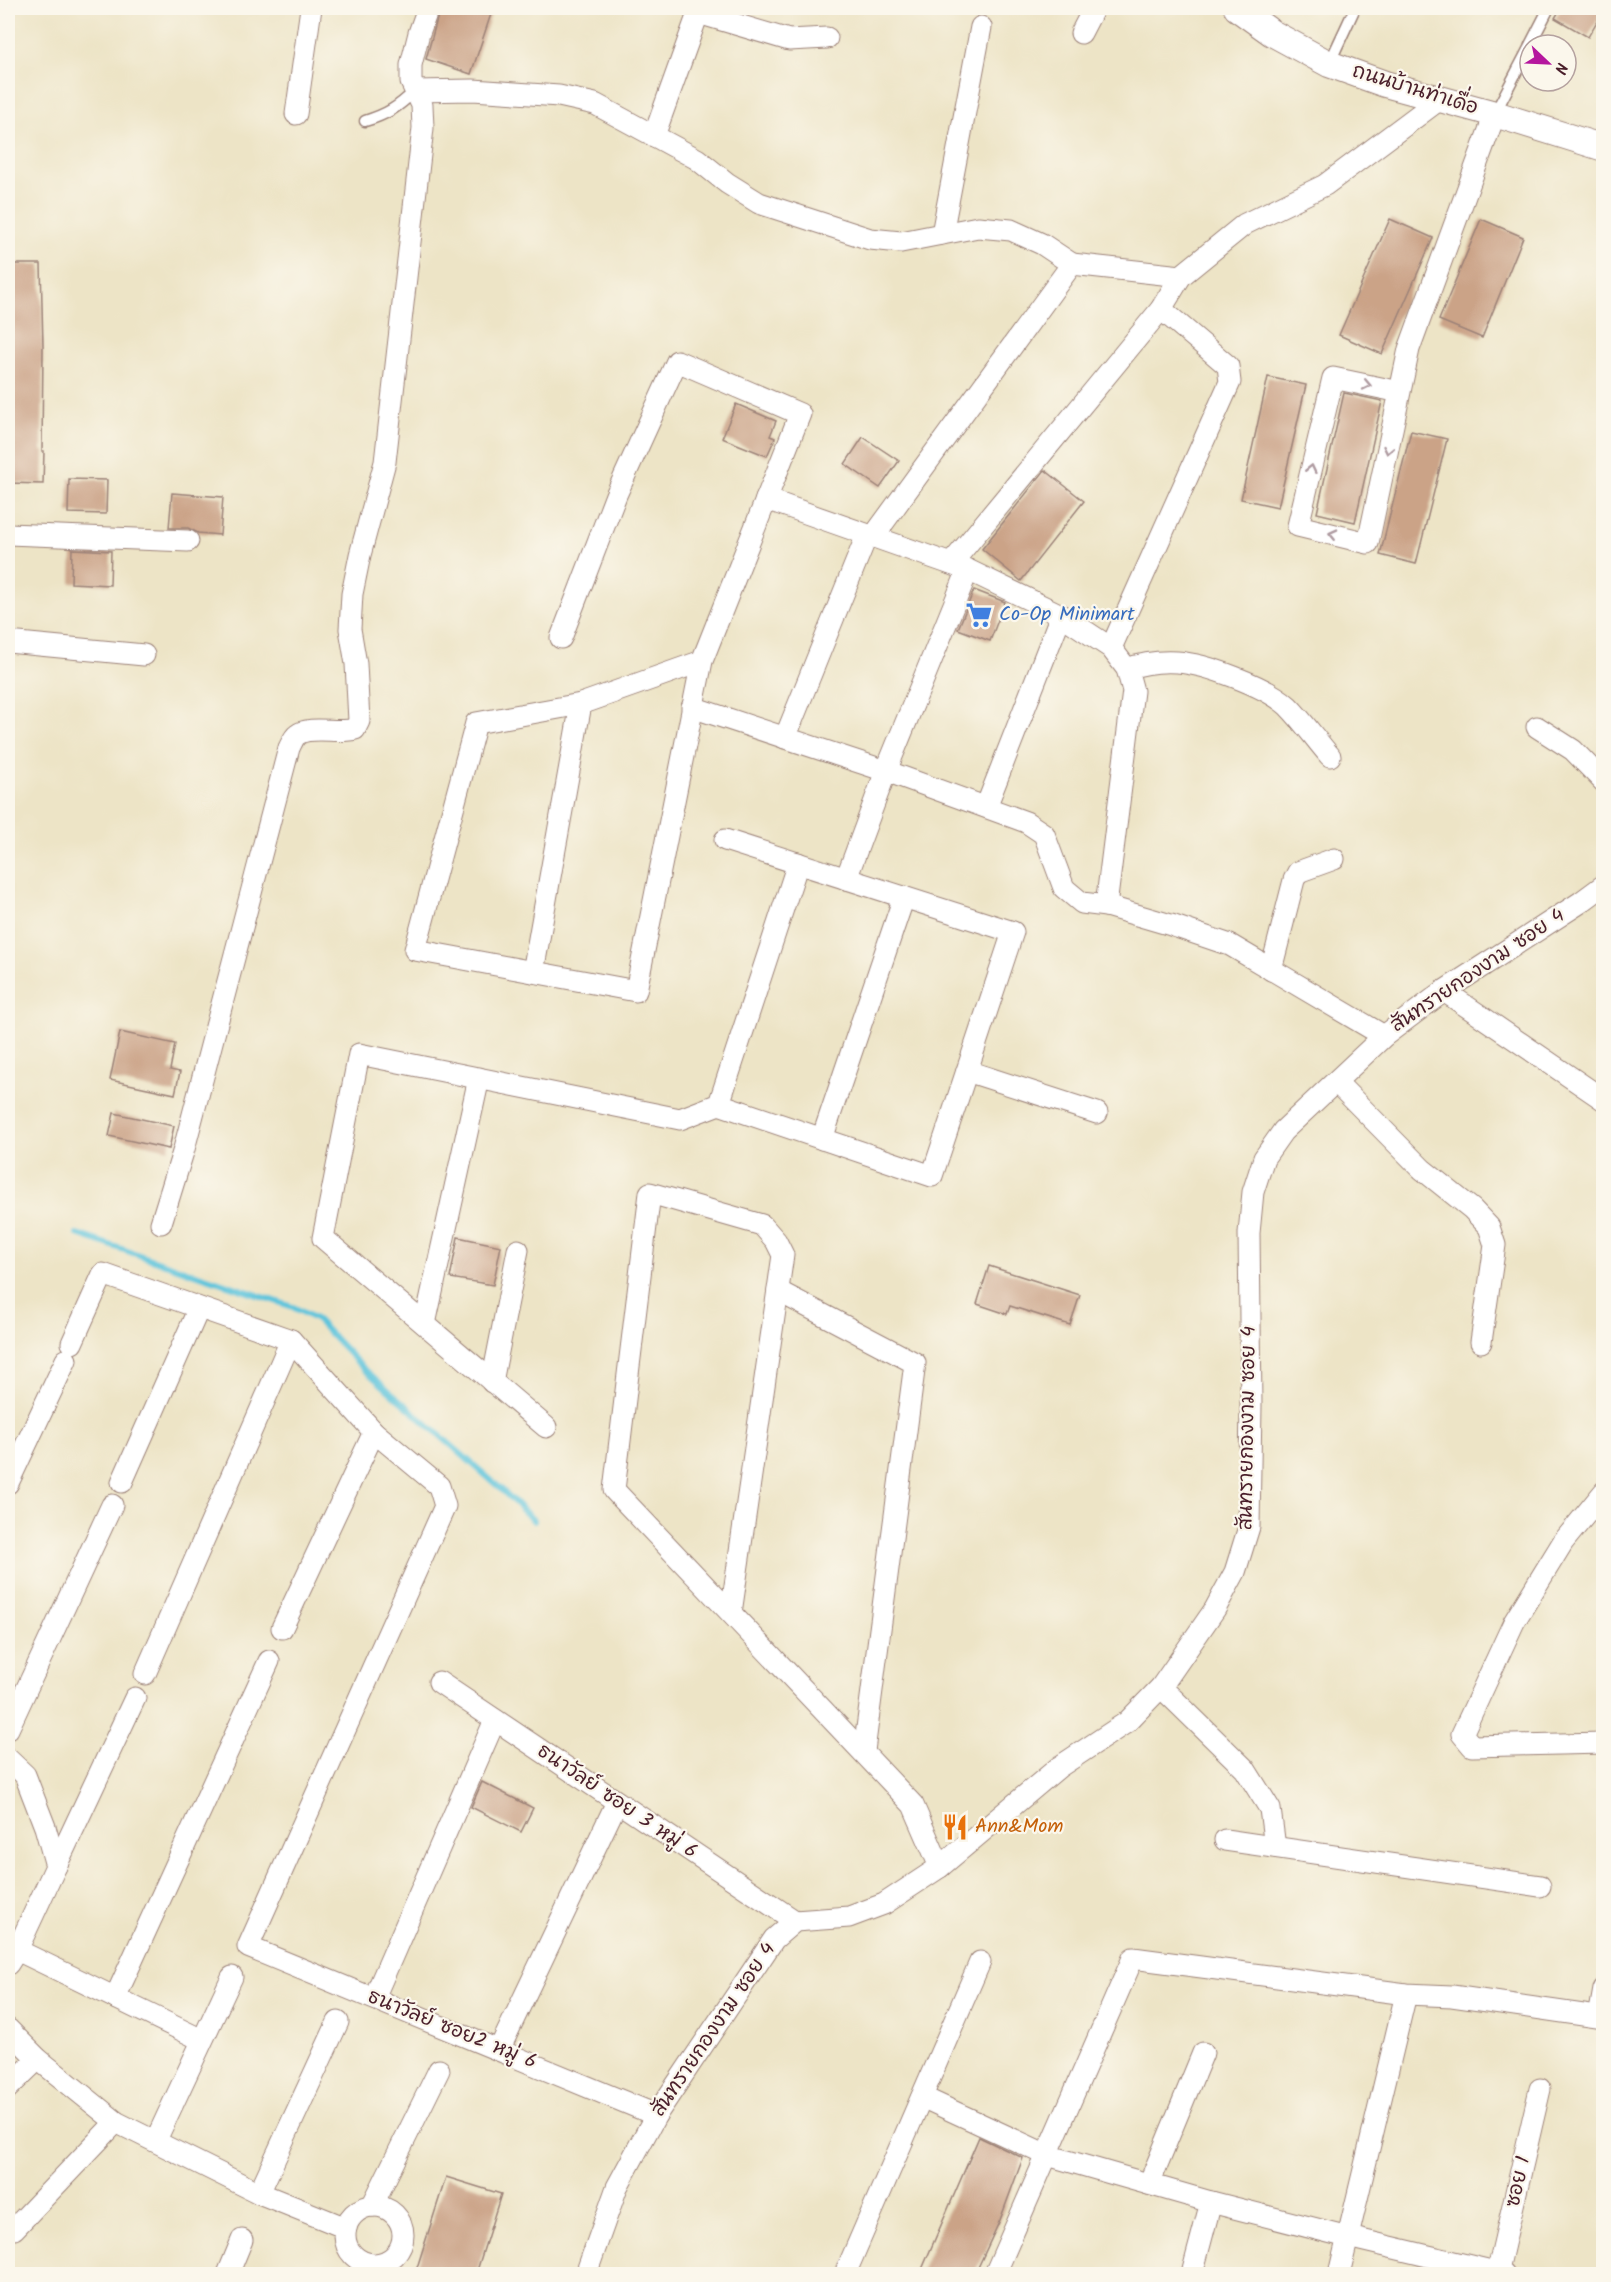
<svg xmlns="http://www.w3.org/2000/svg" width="1611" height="2282" font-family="Kalam,'Playpen Sans Thai',sans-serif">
	<rect width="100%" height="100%" fill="#fbf7ec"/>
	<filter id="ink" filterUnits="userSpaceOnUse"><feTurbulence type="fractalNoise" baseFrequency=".0167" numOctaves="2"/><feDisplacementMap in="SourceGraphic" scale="12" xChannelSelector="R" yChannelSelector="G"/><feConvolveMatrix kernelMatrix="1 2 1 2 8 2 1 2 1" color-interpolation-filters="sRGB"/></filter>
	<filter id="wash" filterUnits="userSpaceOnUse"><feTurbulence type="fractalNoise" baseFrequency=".008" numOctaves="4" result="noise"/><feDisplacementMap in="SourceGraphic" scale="24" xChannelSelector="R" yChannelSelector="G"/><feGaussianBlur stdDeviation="1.35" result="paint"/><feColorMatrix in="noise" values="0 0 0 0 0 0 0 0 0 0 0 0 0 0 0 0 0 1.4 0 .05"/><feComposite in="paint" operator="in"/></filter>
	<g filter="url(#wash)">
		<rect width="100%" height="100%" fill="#ede4c6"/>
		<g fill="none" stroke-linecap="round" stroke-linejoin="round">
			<path stroke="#5fc5dc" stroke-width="6" d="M 77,1234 L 293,1307 L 317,1320 L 363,1368 L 500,1488 L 534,1521"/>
		</g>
		<g id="blocks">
			<g fill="#cba387">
				<path d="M 440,8 L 493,8 L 471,74 L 426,59 Z"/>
				<path d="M 1561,8 L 1604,8 L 1604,9 L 1588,37 L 1555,18 Z"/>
				<path d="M 1390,219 L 1433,238 L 1382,354 L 1339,335 Z"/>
				<path d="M 1481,219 L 1523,237 L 1482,338 L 1439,320 Z"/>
				<path d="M 8,264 L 41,264 L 43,347 L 42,451 L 44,451 L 43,484 L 8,483 Z"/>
				<path d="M 1268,377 L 1306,385 L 1278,507 L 1241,499 Z"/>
				<path d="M 1344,393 L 1382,401 L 1355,522 L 1317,513 Z"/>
				<path d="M 736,404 L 776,421 L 770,436 L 775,438 L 767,456 L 722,438 Z"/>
				<path d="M 1411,431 L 1447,439 L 1416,564 L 1380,555 Z"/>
				<path d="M 863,437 L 899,461 L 880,488 L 845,464 Z"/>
				<path d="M 1045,470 L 1084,501 L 1021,581 L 982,549 Z"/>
				<path d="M 69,479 L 107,480 L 106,514 L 68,513 Z"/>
				<path d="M 172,493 L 223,497 L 220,535 L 198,533 L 188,528 L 169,528 Z"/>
				<path d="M 72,549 L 111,551 L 110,585 L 71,583 Z"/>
				<path d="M 974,590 L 1005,602 L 990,641 L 958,629 Z"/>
				<path d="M 120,1032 L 175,1044 L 170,1070 L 180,1072 L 175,1094 L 110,1080 Z"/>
				<path d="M 114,1113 L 174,1126 L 169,1149 L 109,1136 Z"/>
				<path d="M 458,1237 L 501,1246 L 493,1285 L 450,1278 Z"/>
				<path d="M 989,1266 L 1080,1295 L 1070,1325 L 1010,1306 L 1007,1314 L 977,1304 Z"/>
				<path d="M 482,1782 L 533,1808 L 521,1832 L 471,1807 Z"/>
				<path d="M 979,2137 L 1023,2158 L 1000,2220 L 975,2274 L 920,2274 Z"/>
				<path d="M 446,2177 L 501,2194 L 476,2274 L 415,2274 Z"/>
			</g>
		</g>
	</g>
	<g filter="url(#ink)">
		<use href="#blocks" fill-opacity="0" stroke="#9c8278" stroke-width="1.5"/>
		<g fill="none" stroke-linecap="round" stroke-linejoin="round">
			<g stroke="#9c8278" stroke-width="13">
				<g id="service">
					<path d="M 1530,45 L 1549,8"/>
					<path d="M 1329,64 L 1355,8"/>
					<path d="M 1495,113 L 1530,46"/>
					<path d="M 365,121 C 388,114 398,107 415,91"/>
				</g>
			</g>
			<g stroke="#9c8278" stroke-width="23">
				<g id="minor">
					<path d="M 698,13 L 789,40 L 827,38"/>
					<path d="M 1081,33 L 1094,8"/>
					<path d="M 415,91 L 473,90 L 559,96 L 595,104 L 697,159 L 727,183 L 759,203 L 870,239 L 901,242 L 978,227 L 1011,230 L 1042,244 L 1072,264"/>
					<path d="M 296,114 L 311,8"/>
					<path d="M 654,136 L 700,8"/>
					<path d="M 942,234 L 981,27"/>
					<path d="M 1400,392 L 1333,378 L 1298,526 L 1368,543 L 1409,349 L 1495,114"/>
					<path d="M 766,499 L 968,570 L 1061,615 L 1111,648 L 1127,669 L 1133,691 L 1106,906"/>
					<path d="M 8,534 L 188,541"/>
					<path d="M 873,537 L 1072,264 L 1181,276"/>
					<path d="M 951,564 L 1161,309 L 1181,276 L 1245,224 L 1325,185 L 1440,99"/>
					<path d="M 561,638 L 616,495 L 677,361 L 800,414 L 702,661 L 636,991 L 415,950 L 476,723 L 581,704 L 702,661"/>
					<path d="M 8,642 L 144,655"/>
					<path d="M 1111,648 L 1230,382 L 1228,366 L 1161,309"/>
					<path d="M 1127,669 C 1143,663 1160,661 1177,662 C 1206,664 1266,686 1288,706 C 1303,721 1316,740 1330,756"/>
					<path d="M 692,707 L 886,771 L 1026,822 L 1044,834 L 1064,888 L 1082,903 L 1106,906 L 1171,925 L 1230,945 L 1384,1036"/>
					<path d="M 1537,727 L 1573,750 L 1604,782"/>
					<path d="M 785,738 L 867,535"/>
					<path d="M 986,807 L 1061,615"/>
					<path d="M 846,879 L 886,771 L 968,570"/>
					<path d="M 1271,970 L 1294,880 L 1298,872 L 1334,859"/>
					<path d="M 533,972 L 581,704"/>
					<path d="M 1444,991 L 1604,1100"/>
					<path d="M 967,1071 L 1097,1113"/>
					<path d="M 1336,1082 L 1422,1169 L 1472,1209 L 1489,1227 L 1495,1245 L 1481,1342"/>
					<path d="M 719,1104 L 932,1176 L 1013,932 L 725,840"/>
					<path d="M 822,1139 L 904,897"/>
					<path d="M 161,1223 L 184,1149 L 289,748 C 291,744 294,737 297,735 C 309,725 339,734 355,729 L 359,721 L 356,664 L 350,629 L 352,594 L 360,555 L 385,462 L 423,128 L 422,105 L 411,82 L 411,65 L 419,33 L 428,8"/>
					<path d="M 778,1291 L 915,1363 L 864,1751"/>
					<path d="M 425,1324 L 479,1078"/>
					<path d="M 72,1343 L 103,1274 L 291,1340 L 374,1432 L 439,1486 L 445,1506 L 248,1947 L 656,2115"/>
					<path d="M 492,1382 L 518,1250"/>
					<path d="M 546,1427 L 323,1238 L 359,1054 L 680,1119 L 719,1104 L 798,863"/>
					<path d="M 122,1482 L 199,1308"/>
					<path d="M 8,1483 L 66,1360"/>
					<path d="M 1604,1492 L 1563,1542 L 1514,1622 L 1462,1734 L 1472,1746 L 1604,1743"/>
					<path d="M 731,1613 L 783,1255 L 776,1241 L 762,1225 L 650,1193 L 614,1490 L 913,1805 L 940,1867"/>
					<path d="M 282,1628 L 374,1432"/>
					<path d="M 145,1674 L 291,1340"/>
					<path d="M 439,1682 L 795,1921"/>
					<path d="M 1161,1687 L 1245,1769 L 1270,1809 L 1275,1847"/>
					<path d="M 8,1729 L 112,1505"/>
					<path d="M 8,1759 L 25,1775 L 45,1827 L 56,1866 L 17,1950 L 8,1964"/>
					<path d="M 1225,1840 L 1540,1886"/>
					<path d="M 56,1866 L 135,1698"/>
					<path d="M 17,1950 L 202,2040"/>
					<path d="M 115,1998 L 269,1661"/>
					<path d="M 374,1998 L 495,1720"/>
					<path d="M 1599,2017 L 1604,1989"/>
					<path d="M 8,2029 L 38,2059 L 116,2122 L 259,2193 L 346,2228"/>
					<path d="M 499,2050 L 617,1802"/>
					<path d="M 8,2088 L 38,2059"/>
					<path d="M 922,2097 L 1047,2155 L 1211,2202 L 1348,2237 L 1504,2274"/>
					<path d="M 156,2140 L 232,1977"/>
					<path d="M 1149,2184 L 1203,2053"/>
					<path d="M 259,2193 L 338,2022"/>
					<circle cx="374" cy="2235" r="29"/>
					<path d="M 372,2206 L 439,2070"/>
					<path d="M 14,2229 L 116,2122"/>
					<path d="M 228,2274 L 242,2240"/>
					<path d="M 586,2274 L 617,2187 L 656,2115 L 774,1939 L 795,1921 L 849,1917 L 884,1904 L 940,1867 L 1059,1767 L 1127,1722 L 1161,1687 L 1215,1609 L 1235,1572 L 1249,1527 L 1251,1405 L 1249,1233 L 1253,1192 L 1264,1158 L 1283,1131 L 1384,1036 L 1444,991 L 1581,902 L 1604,885"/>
					<path d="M 845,2274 L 980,1962"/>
					<path d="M 995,2274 L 1133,1958 L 1406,1994 L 1452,1996 L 1604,2018"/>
					<path d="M 1192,2274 L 1211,2202"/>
					<path d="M 1339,2274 L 1406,1994"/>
					<path d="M 1497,2274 L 1540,2089"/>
				</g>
			</g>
			<g stroke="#9c8278" stroke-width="28">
				<path id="tertiary" d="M 1237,8 L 1272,33 L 1329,64 L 1385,84 L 1495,114 L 1604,148"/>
			</g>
			<use href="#service" stroke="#fff" stroke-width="10"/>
			<use href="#minor" stroke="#fff" stroke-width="21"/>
			<use href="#tertiary" stroke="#fff" stroke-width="26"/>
		</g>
		<defs><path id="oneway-chevron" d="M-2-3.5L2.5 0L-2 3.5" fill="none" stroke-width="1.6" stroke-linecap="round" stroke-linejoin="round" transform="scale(1.5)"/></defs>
		<g stroke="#ae9aa0">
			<use href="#oneway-chevron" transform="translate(1367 385) rotate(12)"/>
			<use href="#oneway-chevron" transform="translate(1388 450) rotate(102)"/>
			<use href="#oneway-chevron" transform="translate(1311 469) rotate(-77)"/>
			<use href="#oneway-chevron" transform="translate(1333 534) rotate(-167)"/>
		</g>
	</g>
	<defs>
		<g id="supermarket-bare" transform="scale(2.07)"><path d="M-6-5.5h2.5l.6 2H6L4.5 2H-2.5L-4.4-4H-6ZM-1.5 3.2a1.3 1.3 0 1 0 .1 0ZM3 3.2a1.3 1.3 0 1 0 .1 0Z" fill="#3f7fe0" stroke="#fbf7ec" stroke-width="2.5" paint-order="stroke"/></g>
		<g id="restaurant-bare" transform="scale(2.07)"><path d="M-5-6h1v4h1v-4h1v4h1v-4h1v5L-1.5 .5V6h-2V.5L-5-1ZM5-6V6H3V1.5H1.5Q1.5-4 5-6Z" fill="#e8710a" stroke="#fbf7ec" stroke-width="2.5" paint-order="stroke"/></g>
	</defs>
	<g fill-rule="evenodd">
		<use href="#supermarket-bare" x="979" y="615"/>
		<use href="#restaurant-bare" x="955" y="1827"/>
	</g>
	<g text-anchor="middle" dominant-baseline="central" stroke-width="4.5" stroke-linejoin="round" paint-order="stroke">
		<g font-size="20" fill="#4a1f2b" stroke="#fbf7ec">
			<text transform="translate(1415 90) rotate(17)">ถนนบ้านท่าเดื่อ</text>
			<text transform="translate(1478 971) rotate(-34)">สันทรายกองงาม ซอย 4</text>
			<text transform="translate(1248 1428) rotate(-89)">สันทรายกองงาม ซอย 4</text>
			<text transform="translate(617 1802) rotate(34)">ธนาวัลย์ ซอย 3 หมู่ 6</text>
			<text transform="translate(452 2030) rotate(22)">ธนาวัลย์ ซอย2 หมู่ 6</text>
			<text transform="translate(714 2030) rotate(-56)">สันทรายกองงาม ซอย 4</text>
			<text transform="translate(1519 2182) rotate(-77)">ซอย 1</text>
		</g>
		<g font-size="20" fill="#366cbe" stroke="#fbf7ec" text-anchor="start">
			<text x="999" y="615">Co-Op Minimart</text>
		</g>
		<g font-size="20" fill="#c56008" stroke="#fbf7ec" text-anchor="start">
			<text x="975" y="1827">Ann&amp;Mom</text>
		</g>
	</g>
	<rect width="1611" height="2282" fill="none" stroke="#fbf7ec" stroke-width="30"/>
	<g transform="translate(1548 63) rotate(113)"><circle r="28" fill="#fbf7ec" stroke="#b4a19f" stroke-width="1.5"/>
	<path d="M0-4.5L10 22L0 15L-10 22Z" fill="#b5179e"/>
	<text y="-9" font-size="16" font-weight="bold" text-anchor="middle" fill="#4a1f2b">N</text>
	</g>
</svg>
